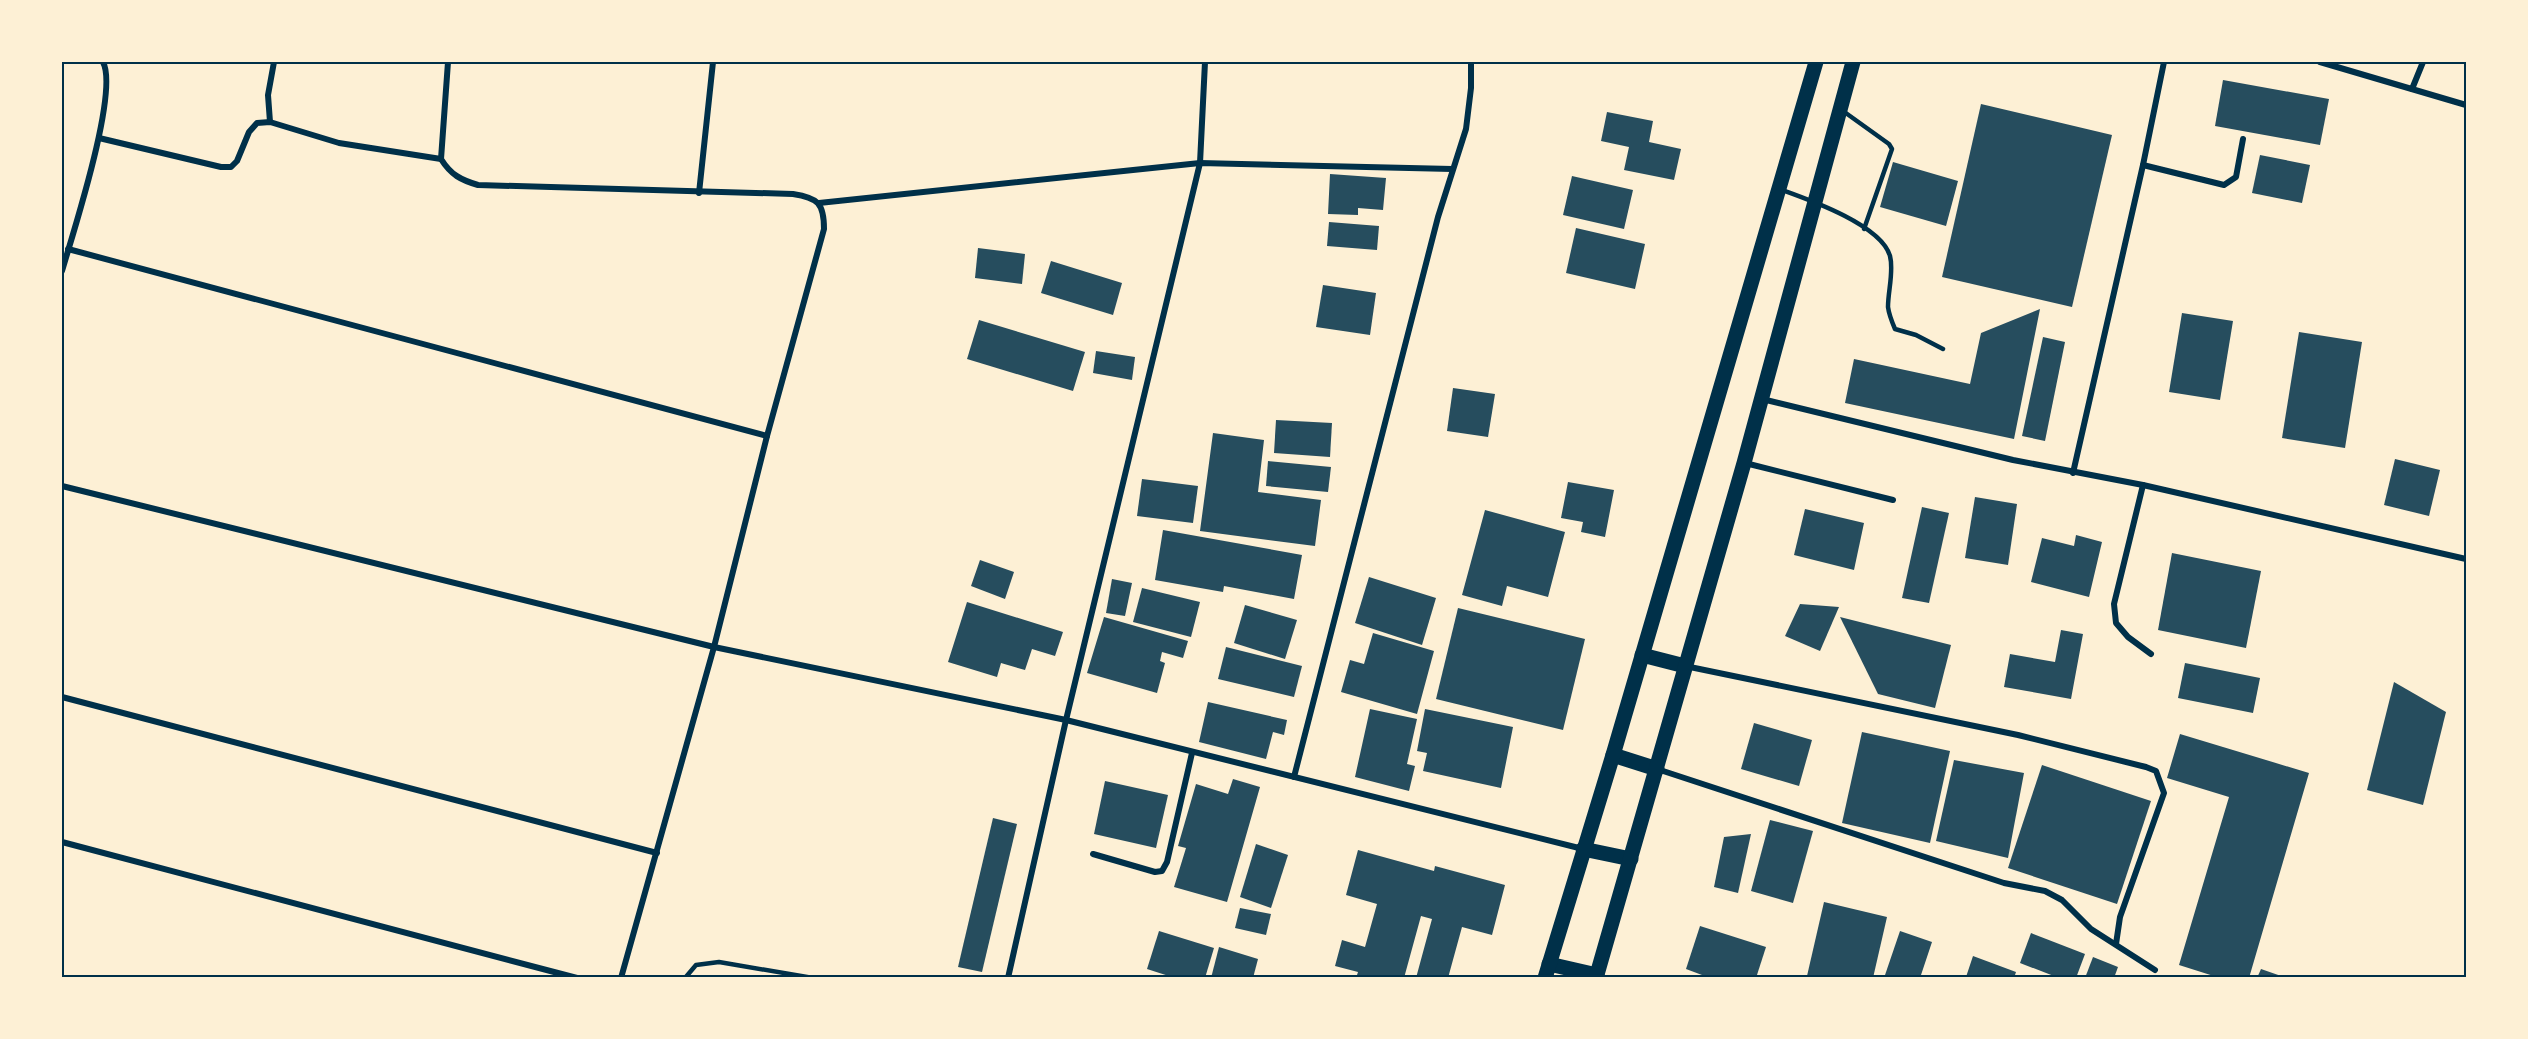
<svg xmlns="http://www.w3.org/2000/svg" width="2528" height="1039" font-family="'Fira Sans',sans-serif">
	<rect width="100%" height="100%" fill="#fdf0d5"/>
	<g fill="#264d5e">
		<path d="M 2223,80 L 2329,99 L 2320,145 L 2215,126 Z"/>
		<path d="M 1981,104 L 2112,135 L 2072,307 L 1942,277 Z"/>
		<path d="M 1607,112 L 1653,121 L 1649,142 L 1681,149 L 1674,180 L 1624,170 L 1629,147 L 1601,141 Z"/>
		<path d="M 2260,155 L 2310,165 L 2302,203 L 2252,193 Z"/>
		<path d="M 1893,162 L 1958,181 L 1946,226 L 1880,207 Z"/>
		<path d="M 1330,174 L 1386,178 L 1383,210 L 1358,208 L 1358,215 L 1328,214 Z"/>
		<path d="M 1572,176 L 1633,190 L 1624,229 L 1563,215 Z"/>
		<path d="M 1329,222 L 1379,226 L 1377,250 L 1327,246 Z"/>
		<path d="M 1576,228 L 1645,244 L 1635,289 L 1566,273 Z"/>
		<path d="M 978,248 L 1025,254 L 1022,284 L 975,278 Z"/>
		<path d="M 1051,261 L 1122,283 L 1113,315 L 1041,293 Z"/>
		<path d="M 1323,285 L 1376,293 L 1370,335 L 1316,327 Z"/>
		<path d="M 2040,309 L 2014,439 L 1845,403 L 1854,359 L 1970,384 L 1981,333 Z"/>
		<path d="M 2182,313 L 2233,321 L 2220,400 L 2169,392 Z"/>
		<path d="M 979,320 L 1085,352 L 1073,391 L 967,359 Z"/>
		<path d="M 2299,332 L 2362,342 L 2345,448 L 2282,438 Z"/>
		<path d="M 2043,337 L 2065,342 L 2045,441 L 2022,436 Z"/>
		<path d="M 1096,351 L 1135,357 L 1132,380 L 1093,373 Z"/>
		<path d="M 1453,388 L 1495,394 L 1488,437 L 1447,431 Z"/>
		<path d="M 1276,420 L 1332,423 L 1330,457 L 1274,453 Z"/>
		<path d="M 1213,433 L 1264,440 L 1258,492 L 1321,500 L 1315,546 L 1200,531 Z"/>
		<path d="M 2395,459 L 2440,470 L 2429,516 L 2384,505 Z"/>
		<path d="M 1268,461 L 1331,467 L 1328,492 L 1266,486 Z"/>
		<path d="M 1142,479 L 1198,486 L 1193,523 L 1137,516 Z"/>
		<path d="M 1568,482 L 1614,490 L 1605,537 L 1581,532 L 1583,522 L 1561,518 Z"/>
		<path d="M 1975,497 L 2017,504 L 2008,565 L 1965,558 Z"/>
		<path d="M 1922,507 L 1949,513 L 1929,603 L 1902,598 Z"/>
		<path d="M 1805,509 L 1864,523 L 1854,570 L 1794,555 Z"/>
		<path d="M 1485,510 L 1565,532 L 1548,597 L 1507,586 L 1502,606 L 1462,595 Z"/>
		<path d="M 1163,530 L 1302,555 L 1294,599 L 1224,586 L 1223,592 L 1155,580 Z"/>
		<path d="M 2076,535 L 2102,542 L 2089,597 L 2031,582 L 2042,538 L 2074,546 Z"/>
		<path d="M 2172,553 L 2261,571 L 2246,648 L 2158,630 Z"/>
		<path d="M 980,560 L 1014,572 L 1005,599 L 971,586 Z"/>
		<path d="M 1369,577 L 1436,598 L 1422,645 L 1355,623 Z"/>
		<path d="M 1112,579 L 1132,583 L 1125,616 L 1106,613 Z"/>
		<path d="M 1142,588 L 1200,602 L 1191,637 L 1133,622 Z"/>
		<path d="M 967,602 L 1063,632 L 1055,656 L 1032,649 L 1025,670 L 1001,663 L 997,677 L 948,662 Z"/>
		<path d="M 1800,604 L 1839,607 L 1820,651 L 1785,636 Z"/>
		<path d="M 1245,605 L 1297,620 L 1285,659 L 1234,643 Z"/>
		<path d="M 1458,608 L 1585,639 L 1563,730 L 1436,699 Z"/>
		<path d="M 1104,617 L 1188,641 L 1183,658 L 1162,652 L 1160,661 L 1165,663 L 1157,693 L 1087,673 Z"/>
		<path d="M 1840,617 L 1951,645 L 1935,708 L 1878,694 Z"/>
		<path d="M 2061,630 L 2083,634 L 2071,699 L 2004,687 L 2010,654 L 2055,662 Z"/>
		<path d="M 1373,633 L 1434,651 L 1417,714 L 1341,692 L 1350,660 L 1364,664 Z"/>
		<path d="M 1226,647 L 1302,666 L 1294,697 L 1218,679 Z"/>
		<path d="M 2185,663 L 2260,678 L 2253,713 L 2178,698 Z"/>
		<path d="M 2394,682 L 2446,712 L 2423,805 L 2367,790 Z"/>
		<path d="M 1208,702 L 1287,720 L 1284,735 L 1273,732 L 1266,759 L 1199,742 Z"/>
		<path d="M 1370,709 L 1417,719 L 1407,764 L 1415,766 L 1409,791 L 1355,777 Z"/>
		<path d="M 1425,709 L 1513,727 L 1501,788 L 1423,771 L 1427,753 L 1417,751 Z"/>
		<path d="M 1754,723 L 1812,740 L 1799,786 L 1741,769 Z"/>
		<path d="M 1862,732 L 1950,751 L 1930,843 L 1842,823 Z"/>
		<path d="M 2180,734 L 2309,773 L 2249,978 L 2220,978 L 2179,965 L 2229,797 L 2167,778 Z"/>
		<path d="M 1954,760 L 2024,773 L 2008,858 L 1936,841 Z"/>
		<path d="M 2042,765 L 2151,801 L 2117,904 L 2008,868 Z"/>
		<path d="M 1233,779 L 1260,787 L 1227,902 L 1174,887 L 1186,848 L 1178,846 L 1196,784 L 1228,794 Z"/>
		<path d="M 1105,781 L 1168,795 L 1156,848 L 1094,834 Z"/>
		<path d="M 993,818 L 1017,824 L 982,972 L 958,967 Z"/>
		<path d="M 1770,820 L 1813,831 L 1793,903 L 1751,891 Z"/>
		<path d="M 1751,834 L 1738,893 L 1714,887 L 1724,837 Z"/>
		<path d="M 1256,844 L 1288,855 L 1271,908 L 1240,897 Z"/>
		<path d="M 1358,850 L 1434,871 L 1435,866 L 1505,885 L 1492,935 L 1462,927 L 1448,978 L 1416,978 L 1432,919 L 1421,916 L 1404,978 L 1356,978 L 1358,972 L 1335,966 L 1342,940 L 1365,947 L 1377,904 L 1346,895 Z"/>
		<path d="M 1824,902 L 1887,917 L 1873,978 L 1807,976 Z"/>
		<path d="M 1240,908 L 1271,914 L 1266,935 L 1235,928 Z"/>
		<path d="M 1700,926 L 1766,947 L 1756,978 L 1710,978 L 1686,969 Z"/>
		<path d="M 1159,931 L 1214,948 L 1205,978 L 1175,978 L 1147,969 Z"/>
		<path d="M 1900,931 L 1932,942 L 1920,978 L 1884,978 Z"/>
		<path d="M 2031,933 L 2085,954 L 2076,978 L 2059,978 L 2020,963 Z"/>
		<path d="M 1219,947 L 1258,959 L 1253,978 L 1211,978 Z"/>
		<path d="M 1973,956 L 2016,972 L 2014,978 L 1966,977 Z"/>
		<path d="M 2093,957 L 2118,967 L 2114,978 L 2085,978 Z"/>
		<path d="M 2261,969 L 2284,977 L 2284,978 L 2257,978 Z"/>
	</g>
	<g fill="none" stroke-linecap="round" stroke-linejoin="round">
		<g stroke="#003049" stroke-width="4.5">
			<path d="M 1843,111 L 1889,144 L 1892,149 L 1864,229"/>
			<path d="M 1782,190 C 1810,200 1881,225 1890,256 C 1894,271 1888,291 1888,307 C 1889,315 1892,322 1895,329 L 1916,335 L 1943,349"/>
			<path d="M 685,978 L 696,965 L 719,962 L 813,978"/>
		</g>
		<g stroke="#003049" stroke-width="6">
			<path d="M 448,62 L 441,159 C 451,175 461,180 478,185 L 793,194 C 818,198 824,203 824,229 L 767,436 L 714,647 L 621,978"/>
			<path d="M 2320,62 L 2466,105"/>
			<path d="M 2412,89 L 2423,62"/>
			<path d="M 270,122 L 268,95 L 274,62"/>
			<path d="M 99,138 L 221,167 L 231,167 L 237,161 L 249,132 L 257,123 L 270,122 L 339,143 L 441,159"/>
			<path d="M 2143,165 L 2224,185 L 2236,177 L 2243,139"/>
			<path d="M 699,193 L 713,62"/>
			<path d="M 819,203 L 1200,163 L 1452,169"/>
			<path d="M 68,249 L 767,436"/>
			<path d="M 62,271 C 73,233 119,92 103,62"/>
			<path d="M 1762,399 L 2013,460 L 2143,485 L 2466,559"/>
			<path d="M 1745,463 L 1893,500"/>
			<path d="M 2073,473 L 2143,165 L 2164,62"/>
			<path d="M 2143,485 L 2114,604 L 2116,623 L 2128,637 L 2151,654"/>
			<path d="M 62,486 L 714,647 L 1066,720 L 1583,849"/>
			<path d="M 1685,666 L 2018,735 L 2146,767 L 2156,771 L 2164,793 L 2120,917 L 2116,944"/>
			<path d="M 62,697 L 657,853"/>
			<path d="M 1657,769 L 2004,883 L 2045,891 L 2062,900 L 2091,929 L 2155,970"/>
			<path d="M 1294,777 L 1438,217 L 1466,129 L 1471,88 L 1471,62"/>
			<path d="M 62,842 L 577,978"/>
			<path d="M 1093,854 L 1155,872 L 1162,871 L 1167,862 L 1192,753"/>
			<path d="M 1008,978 L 1066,720 L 1200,163 L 1205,62"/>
		</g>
		<g stroke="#003049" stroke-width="15">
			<path d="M 1642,655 L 1685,666"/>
			<path d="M 1613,755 L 1657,769"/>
			<path d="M 1583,849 L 1631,859"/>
			<path d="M 1549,964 L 1597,975"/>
			<path d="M 1545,978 L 1613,755 L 1816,62"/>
			<path d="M 1596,978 L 1744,463 L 1853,62"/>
		</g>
	</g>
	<rect width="2528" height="1039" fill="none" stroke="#fdf0d5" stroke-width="126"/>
	<rect x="63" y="63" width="2402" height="913" fill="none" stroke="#003049" stroke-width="2"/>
</svg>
